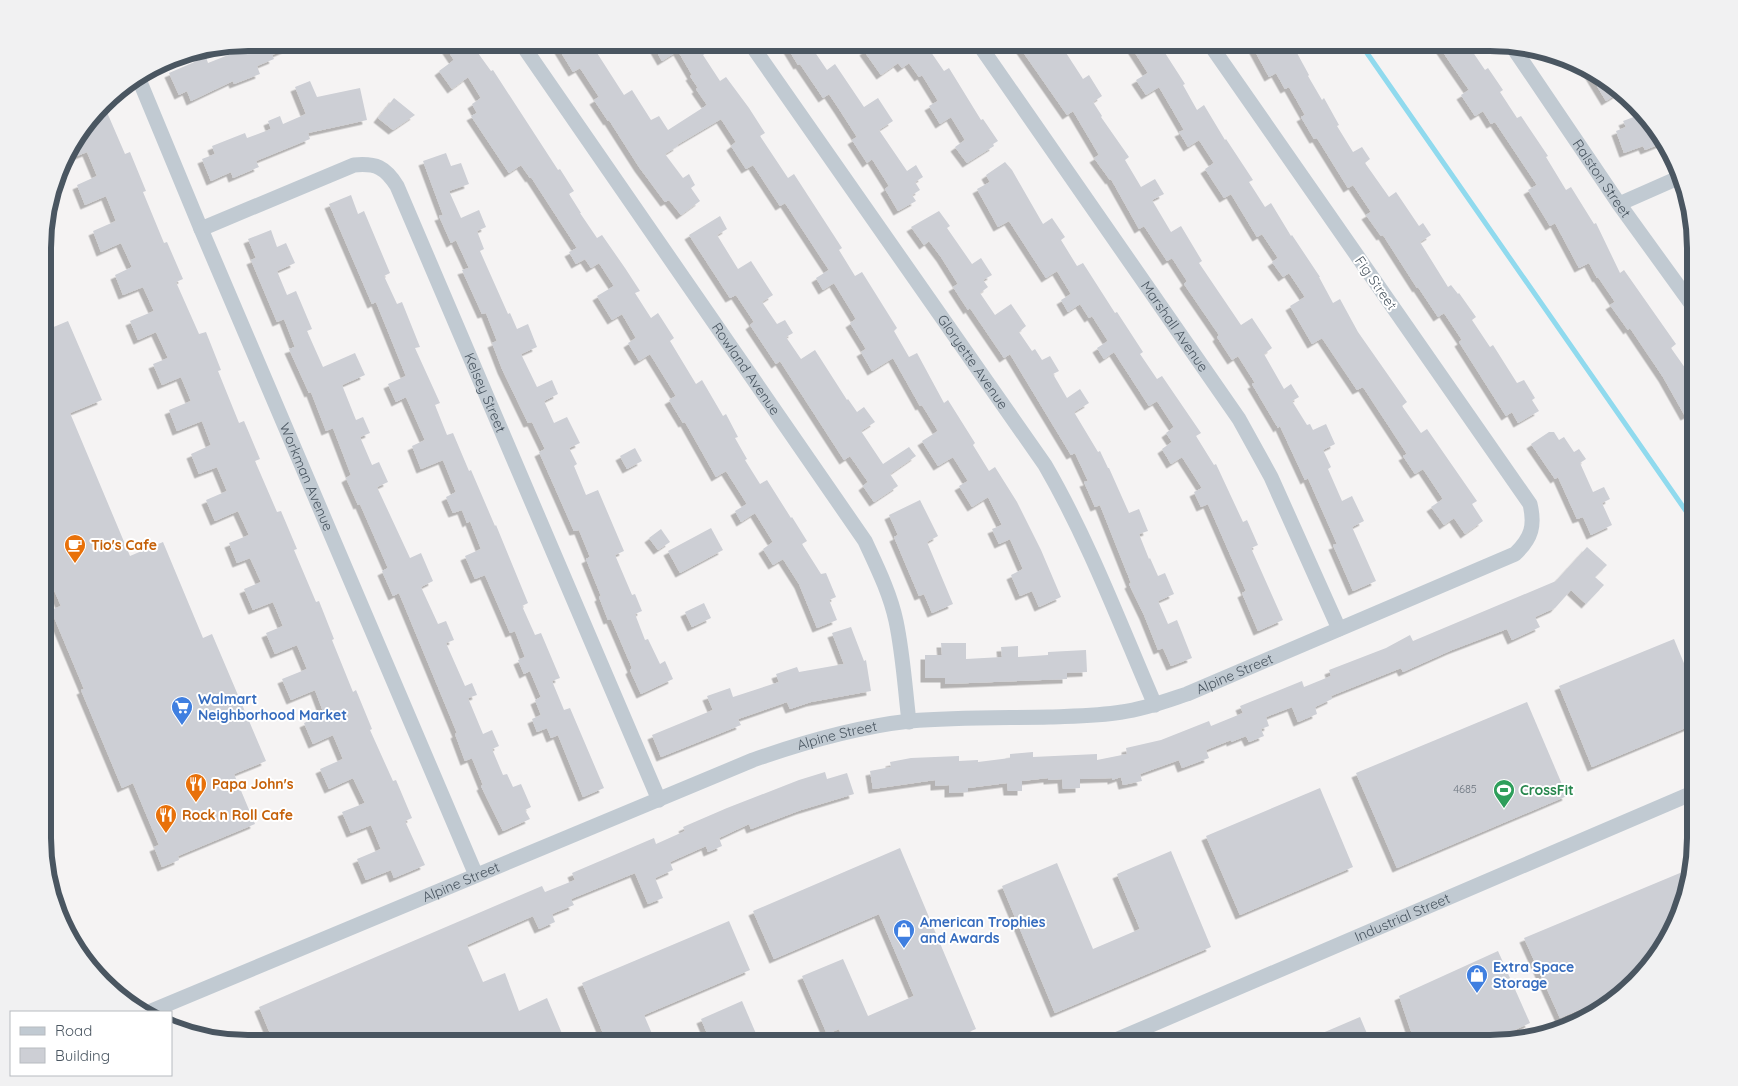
<svg xmlns="http://www.w3.org/2000/svg" width="1738" height="1086" font-family="Quicksand,sans-serif">
	<defs>
		<filter id="shadow"><feDropShadow dx="-4.5" dy="4.5" stdDeviation="0" flood-color="#0004"/></filter>
	</defs>
	<rect width="100%" height="100%" fill="#f5f3f3"/>
	<g fill="none" stroke-linecap="round" stroke-linejoin="round">
		<path stroke="#90daee" stroke-width="5" d="M 1360,43 L 1695,524"/>
	</g>
	<g fill="#cdcfd5" filter="url(#shadow)">
		<path d="M 248,42 L 301,43 L 272,55 L 274,59 L 257,66 L 260,74 L 234,84 L 233,81 L 191,101 L 187,91 L 179,95 L 169,73 L 206,57 L 208,63 L 241,50 L 239,44 Z"/>
		<path d="M 442,42 L 470,42 L 491,71 L 493,70 L 558,170 L 560,169 L 574,191 L 569,194 L 581,213 L 580,213 L 597,238 L 602,235 L 625,268 L 640,291 L 635,293 L 651,318 L 658,313 L 674,338 L 670,341 L 696,384 L 702,380 L 723,416 L 726,414 L 738,437 L 735,438 L 747,459 L 745,460 L 760,484 L 767,480 L 791,518 L 792,517 L 807,541 L 802,544 L 821,574 L 826,573 L 836,597 L 829,600 L 837,620 L 817,628 L 799,584 L 783,559 L 773,565 L 763,549 L 773,542 L 755,513 L 741,522 L 735,511 L 747,504 L 726,471 L 716,477 L 685,422 L 683,423 L 669,400 L 676,396 L 650,354 L 639,361 L 628,343 L 636,338 L 622,314 L 612,320 L 597,296 L 614,286 L 599,263 L 591,268 L 585,259 L 576,264 L 569,252 L 577,248 L 531,177 L 530,178 L 521,165 L 509,173 L 471,116 L 477,113 L 472,104 L 481,98 L 468,77 L 452,89 L 439,71 L 454,60 Z"/>
		<path d="M 570,42 L 590,42 L 624,95 L 632,90 L 651,120 L 659,116 L 668,130 L 707,105 L 696,89 L 698,88 L 690,76 L 692,75 L 678,51 L 662,61 L 651,42 L 699,42 L 706,53 L 703,55 L 720,81 L 726,77 L 749,108 L 765,133 L 760,136 L 788,178 L 794,174 L 842,248 L 839,250 L 855,276 L 862,272 L 897,328 L 894,331 L 909,357 L 917,353 L 944,403 L 948,400 L 975,443 L 973,445 L 989,471 L 995,467 L 1017,502 L 1041,550 L 1061,597 L 1039,607 L 1032,591 L 1020,596 L 1011,575 L 1023,569 L 1010,539 L 999,544 L 992,529 L 1002,525 L 988,497 L 972,507 L 959,486 L 968,481 L 953,457 L 938,466 L 922,441 L 938,431 L 922,405 L 920,406 L 893,358 L 872,371 L 861,352 L 866,349 L 850,323 L 856,319 L 834,283 L 823,290 L 816,278 L 829,270 L 785,203 L 780,206 L 753,165 L 746,169 L 731,146 L 736,142 L 721,119 L 677,145 L 678,146 L 665,154 L 683,178 L 689,174 L 695,185 L 691,188 L 700,201 L 681,215 L 669,200 L 665,202 L 639,167 L 609,120 L 608,121 L 594,100 L 599,97 L 580,68 L 573,72 L 559,49 Z"/>
		<path d="M 784,42 L 808,42 L 827,70 L 835,64 L 864,107 L 878,98 L 893,121 L 879,130 L 907,171 L 916,165 L 923,177 L 915,182 L 920,190 L 912,195 L 916,201 L 898,211 L 885,189 L 889,186 L 872,159 L 867,163 L 852,140 L 857,137 L 839,109 L 829,94 L 823,98 L 800,64 L 798,65 Z"/>
		<path d="M 876,42 L 924,42 L 944,71 L 949,68 L 981,120 L 983,119 L 998,141 L 993,144 L 994,146 L 967,163 L 955,147 L 965,140 L 951,117 L 940,124 L 929,106 L 938,101 L 922,75 L 919,77 L 909,63 L 902,68 L 898,63 L 881,75 L 864,51 Z"/>
		<path d="M 1016,42 L 1059,42 L 1083,79 L 1089,75 L 1102,96 L 1093,102 L 1102,116 L 1101,117 L 1129,157 L 1125,160 L 1141,187 L 1155,179 L 1164,194 L 1152,200 L 1171,232 L 1181,226 L 1202,261 L 1199,263 L 1241,325 L 1252,318 L 1272,348 L 1264,354 L 1284,389 L 1291,384 L 1299,397 L 1292,401 L 1307,425 L 1310,424 L 1313,430 L 1326,424 L 1335,444 L 1323,450 L 1331,467 L 1328,469 L 1342,501 L 1352,496 L 1364,521 L 1352,527 L 1376,581 L 1353,591 L 1333,545 L 1337,544 L 1308,478 L 1305,480 L 1280,426 L 1278,428 L 1252,384 L 1255,383 L 1238,356 L 1232,360 L 1217,337 L 1219,335 L 1184,284 L 1187,281 L 1172,258 L 1167,261 L 1144,226 L 1139,229 L 1111,179 L 1110,180 L 1094,158 L 1099,155 L 1073,111 L 1067,115 Z"/>
		<path d="M 1128,42 L 1158,42 L 1185,84 L 1183,85 L 1197,110 L 1204,105 L 1225,140 L 1226,139 L 1253,180 L 1249,182 L 1265,207 L 1271,203 L 1291,236 L 1292,235 L 1320,277 L 1319,277 L 1333,303 L 1340,299 L 1358,332 L 1407,402 L 1402,406 L 1421,433 L 1427,429 L 1477,501 L 1472,504 L 1483,521 L 1465,534 L 1454,518 L 1444,525 L 1431,507 L 1443,499 L 1423,469 L 1415,474 L 1403,456 L 1407,454 L 1363,387 L 1357,390 L 1322,338 L 1312,344 L 1290,306 L 1305,297 L 1289,273 L 1283,277 L 1272,262 L 1278,258 L 1262,234 L 1257,237 L 1231,194 L 1224,198 L 1205,169 L 1214,163 L 1199,140 L 1188,147 L 1179,132 L 1184,130 L 1159,87 L 1146,95 L 1136,80 L 1148,73 Z"/>
		<path d="M 1250,42 L 1291,42 L 1309,75 L 1308,76 L 1322,100 L 1324,98 L 1339,125 L 1337,126 L 1353,152 L 1362,147 L 1370,159 L 1365,163 L 1389,197 L 1396,192 L 1419,226 L 1423,223 L 1431,235 L 1420,242 L 1448,287 L 1451,285 L 1458,294 L 1459,293 L 1476,317 L 1472,320 L 1490,347 L 1493,345 L 1517,383 L 1524,380 L 1535,398 L 1532,400 L 1539,411 L 1518,423 L 1512,412 L 1506,416 L 1459,342 L 1462,340 L 1444,313 L 1438,317 L 1418,287 L 1417,288 L 1383,235 L 1381,236 L 1366,215 L 1371,212 L 1353,185 L 1348,188 L 1317,138 L 1314,139 L 1301,117 L 1305,115 L 1289,87 L 1285,89 L 1276,73 L 1269,77 Z"/>
		<path d="M 1436,42 L 1466,42 L 1485,70 L 1488,68 L 1503,90 L 1500,92 L 1517,118 L 1521,116 L 1548,156 L 1546,157 L 1566,190 L 1571,187 L 1594,224 L 1596,223 L 1620,273 L 1624,270 L 1676,344 L 1671,348 L 1695,382 L 1695,411 L 1685,416 L 1663,377 L 1630,328 L 1628,330 L 1610,305 L 1615,302 L 1598,277 L 1597,278 L 1589,263 L 1579,268 L 1555,223 L 1550,226 L 1528,190 L 1537,185 L 1495,122 L 1491,124 L 1483,111 L 1475,116 L 1461,95 L 1469,90 Z"/>
		<path d="M 1586,68 L 1604,77 L 1619,93 L 1606,101 Z"/>
		<path d="M 310,81 L 317,97 L 360,88 L 367,120 L 308,133 L 310,139 L 256,161 L 259,167 L 233,178 L 231,172 L 211,181 L 202,159 L 215,154 L 212,146 L 245,133 L 247,138 L 271,129 L 268,121 L 280,116 L 283,124 L 306,114 L 295,87 Z"/>
		<path d="M 394,98 L 415,115 L 393,130 L 378,118 Z"/>
		<path d="M 106,110 L 125,154 L 130,152 L 146,191 L 143,192 L 164,243 L 167,242 L 183,279 L 176,282 L 199,334 L 206,332 L 221,370 L 218,371 L 239,423 L 244,421 L 260,459 L 255,461 L 277,512 L 281,511 L 297,549 L 294,550 L 316,602 L 319,601 L 334,639 L 332,640 L 353,692 L 356,690 L 372,729 L 370,730 L 393,781 L 396,780 L 412,818 L 405,821 L 425,865 L 394,878 L 391,870 L 366,880 L 357,859 L 381,849 L 371,825 L 351,833 L 342,812 L 365,803 L 353,778 L 329,789 L 320,769 L 343,759 L 333,735 L 313,744 L 304,723 L 324,714 L 315,690 L 291,700 L 282,679 L 307,669 L 297,645 L 275,654 L 266,633 L 283,626 L 273,602 L 253,610 L 244,589 L 261,582 L 250,558 L 237,563 L 229,543 L 249,535 L 238,511 L 215,521 L 206,500 L 227,491 L 217,467 L 199,474 L 191,454 L 211,445 L 202,421 L 177,431 L 169,410 L 191,401 L 181,377 L 162,385 L 153,364 L 168,358 L 156,332 L 138,340 L 130,321 L 154,311 L 143,287 L 123,295 L 115,275 L 132,267 L 121,243 L 101,252 L 93,231 L 116,221 L 106,196 L 85,205 L 77,185 L 97,176 L 87,152 L 62,162 L 64,157 L 97,114 Z"/>
		<path d="M 1639,115 L 1665,142 L 1645,150 L 1643,146 L 1624,153 L 1616,131 L 1626,127 L 1623,121 Z"/>
		<path d="M 446,153 L 451,166 L 461,163 L 469,184 L 449,191 L 461,218 L 479,210 L 486,227 L 477,231 L 484,249 L 480,251 L 508,314 L 510,313 L 517,329 L 528,324 L 537,347 L 521,354 L 537,387 L 552,380 L 558,394 L 544,401 L 554,423 L 567,417 L 580,443 L 569,448 L 577,464 L 574,466 L 586,495 L 598,490 L 624,551 L 615,555 L 632,595 L 635,594 L 642,611 L 635,614 L 645,640 L 648,639 L 660,664 L 665,661 L 673,679 L 641,694 L 630,670 L 632,668 L 611,619 L 608,620 L 599,597 L 601,596 L 586,559 L 590,557 L 579,530 L 574,531 L 539,452 L 545,449 L 532,422 L 528,423 L 502,369 L 492,343 L 497,341 L 486,313 L 482,314 L 462,270 L 469,268 L 456,240 L 451,243 L 439,216 L 443,215 L 423,161 Z"/>
		<path d="M 1005,162 L 1012,170 L 1043,224 L 1052,218 L 1065,237 L 1061,240 L 1077,266 L 1083,263 L 1115,313 L 1117,312 L 1143,352 L 1140,354 L 1157,379 L 1162,376 L 1201,433 L 1196,436 L 1214,465 L 1216,464 L 1243,522 L 1247,520 L 1258,545 L 1251,548 L 1283,620 L 1258,631 L 1242,593 L 1246,591 L 1208,504 L 1201,507 L 1194,492 L 1202,488 L 1182,457 L 1171,464 L 1162,449 L 1172,442 L 1166,433 L 1174,427 L 1157,401 L 1149,406 L 1114,352 L 1104,359 L 1097,348 L 1108,341 L 1092,316 L 1089,318 L 1080,304 L 1068,312 L 1061,300 L 1071,294 L 1057,271 L 1046,278 L 1009,221 L 998,227 L 977,189 L 990,182 L 986,175 Z"/>
		<path d="M 351,195 L 358,214 L 364,211 L 390,273 L 384,276 L 397,304 L 402,302 L 420,347 L 415,348 L 440,403 L 435,405 L 447,435 L 453,433 L 469,471 L 471,470 L 495,526 L 496,525 L 528,603 L 522,606 L 535,635 L 541,633 L 560,678 L 552,681 L 564,710 L 570,708 L 604,788 L 583,797 L 558,735 L 551,738 L 547,728 L 537,732 L 532,719 L 541,715 L 535,700 L 541,697 L 530,671 L 524,674 L 518,660 L 525,657 L 515,631 L 510,633 L 485,575 L 475,579 L 465,556 L 481,549 L 470,521 L 467,523 L 462,510 L 453,513 L 446,497 L 456,492 L 443,460 L 421,469 L 412,446 L 425,440 L 406,397 L 396,402 L 388,384 L 406,376 L 376,302 L 372,304 L 329,204 Z"/>
		<path d="M 939,211 L 950,226 L 947,228 L 972,264 L 981,258 L 992,275 L 983,280 L 988,287 L 980,293 L 995,315 L 1011,304 L 1026,326 L 1019,332 L 1032,351 L 1035,349 L 1042,360 L 1050,356 L 1059,371 L 1053,374 L 1067,398 L 1080,389 L 1089,403 L 1074,412 L 1098,452 L 1100,451 L 1108,468 L 1109,468 L 1129,513 L 1139,509 L 1148,531 L 1139,534 L 1149,559 L 1150,558 L 1158,576 L 1165,573 L 1174,594 L 1158,601 L 1168,624 L 1177,620 L 1192,658 L 1171,666 L 1163,648 L 1158,650 L 1144,615 L 1129,584 L 1131,583 L 1100,505 L 1095,507 L 1084,482 L 1088,481 L 1075,453 L 1071,455 L 1010,354 L 1004,358 L 970,308 L 968,310 L 953,287 L 958,284 L 941,257 L 929,241 L 924,245 L 911,227 Z"/>
		<path d="M 720,216 L 727,229 L 717,235 L 738,269 L 751,261 L 773,295 L 762,302 L 777,324 L 785,320 L 793,333 L 786,337 L 801,359 L 815,350 L 847,400 L 848,399 L 857,412 L 864,407 L 875,422 L 861,431 L 883,464 L 909,447 L 916,456 L 890,474 L 898,486 L 874,502 L 863,486 L 868,482 L 850,456 L 844,460 L 780,361 L 776,364 L 750,325 L 754,322 L 736,295 L 730,298 L 689,235 Z"/>
		<path d="M 271,230 L 277,247 L 286,243 L 295,263 L 277,271 L 287,295 L 296,291 L 312,329 L 307,331 L 323,367 L 355,353 L 365,375 L 342,385 L 356,420 L 363,417 L 370,433 L 360,437 L 372,465 L 379,462 L 388,482 L 377,487 L 410,558 L 421,553 L 433,581 L 421,587 L 438,624 L 446,621 L 454,640 L 446,643 L 465,686 L 472,683 L 477,695 L 468,698 L 483,734 L 492,730 L 499,746 L 492,749 L 503,775 L 507,774 L 513,787 L 521,784 L 531,807 L 525,810 L 530,819 L 503,831 L 481,786 L 483,785 L 472,758 L 465,761 L 455,734 L 457,733 L 399,593 L 393,596 L 382,571 L 388,568 L 360,504 L 358,505 L 346,478 L 351,475 L 333,428 L 326,431 L 311,392 L 309,393 L 289,349 L 295,347 L 284,319 L 277,322 L 251,260 L 256,258 L 248,239 Z"/>
		<path d="M 68,321 L 102,400 L 70,413 L 130,556 L 163,542 L 203,638 L 212,634 L 266,761 L 234,774 L 255,824 L 178,856 L 179,860 L 162,867 L 154,847 L 159,845 L 133,783 L 122,788 L 81,690 L 84,689 L 51,610 L 61,606 L 44,567 L 44,331 Z"/>
		<path d="M 1549,432 L 1554,432 L 1559,440 L 1564,437 L 1574,452 L 1579,449 L 1586,459 L 1580,463 L 1593,492 L 1604,487 L 1610,499 L 1602,503 L 1612,525 L 1591,535 L 1583,517 L 1577,519 L 1558,477 L 1555,479 L 1531,444 Z"/>
		<path d="M 635,448 L 642,461 L 627,469 L 620,456 Z"/>
		<path d="M 920,500 L 938,536 L 927,542 L 953,604 L 932,613 L 924,594 L 919,596 L 894,537 L 898,535 L 889,515 Z"/>
		<path d="M 711,528 L 723,550 L 680,573 L 668,551 Z"/>
		<path d="M 661,529 L 670,542 L 658,550 L 649,538 Z"/>
		<path d="M 1587,547 L 1607,565 L 1595,577 L 1604,585 L 1586,604 L 1571,590 L 1555,608 L 1535,617 L 1540,627 L 1512,640 L 1507,629 L 1452,650 L 1403,672 L 1401,668 L 1331,696 L 1332,699 L 1315,707 L 1317,714 L 1298,722 L 1292,707 L 1266,717 L 1269,726 L 1261,729 L 1264,736 L 1249,742 L 1246,736 L 1231,742 L 1231,740 L 1206,750 L 1209,758 L 1182,768 L 1179,760 L 1140,774 L 1142,781 L 1123,785 L 1121,777 L 1112,780 L 1112,778 L 1080,779 L 1080,788 L 1063,789 L 1062,779 L 1048,780 L 1048,778 L 1022,781 L 1022,791 L 1008,791 L 1007,783 L 968,788 L 968,792 L 949,793 L 949,785 L 935,786 L 935,780 L 873,789 L 870,771 L 891,767 L 890,762 L 911,758 L 959,756 L 959,761 L 978,760 L 978,762 L 1010,758 L 1010,754 L 1033,752 L 1033,757 L 1097,754 L 1097,760 L 1127,754 L 1126,748 L 1161,740 L 1209,721 L 1211,726 L 1243,713 L 1240,706 L 1302,681 L 1304,687 L 1331,676 L 1329,670 L 1386,648 L 1410,635 L 1413,641 L 1556,581 Z"/>
		<path d="M 704,603 L 711,618 L 692,627 L 685,612 Z"/>
		<path d="M 851,627 L 864,661 L 866,660 L 871,691 L 811,702 L 790,709 L 787,702 L 738,719 L 741,725 L 661,757 L 652,735 L 713,710 L 707,696 L 730,688 L 733,697 L 779,682 L 776,674 L 797,667 L 799,672 L 844,664 L 832,633 Z"/>
		<path d="M 1674,639 L 1695,690 L 1695,724 L 1592,767 L 1559,686 Z"/>
		<path d="M 941,643 L 966,643 L 966,659 L 1002,657 L 1001,647 L 1018,646 L 1018,657 L 1048,655 L 1048,652 L 1086,650 L 1087,672 L 1067,673 L 1067,679 L 945,684 L 945,678 L 925,678 L 925,655 L 942,655 Z"/>
		<path d="M 1527,702 L 1567,796 L 1397,868 L 1356,773 Z"/>
		<path d="M 825,772 L 827,779 L 847,773 L 854,794 L 801,810 L 751,829 L 749,824 L 719,838 L 722,846 L 708,852 L 706,846 L 670,862 L 673,870 L 655,878 L 663,898 L 648,904 L 635,873 L 571,899 L 574,905 L 552,914 L 555,922 L 539,929 L 533,916 L 467,945 L 483,982 L 505,973 L 519,1011 L 547,998 L 566,1043 L 274,1043 L 259,1007 L 542,886 L 545,892 L 575,880 L 572,873 L 654,838 L 656,844 L 685,831 L 683,827 L 727,808 L 799,780 Z"/>
		<path d="M 1320,788 L 1353,867 L 1240,915 L 1206,836 Z"/>
		<path d="M 900,848 L 976,1029 L 942,1043 L 845,1043 L 839,1029 L 827,1034 L 802,976 L 843,959 L 868,1016 L 914,996 L 879,914 L 774,959 L 753,911 Z"/>
		<path d="M 1171,851 L 1211,947 L 1055,1013 L 1002,886 L 1057,863 L 1093,949 L 1140,929 L 1117,874 Z"/>
		<path d="M 1692,868 L 1685,904 L 1661,952 L 1616,994 L 1560,1018 L 1524,938 Z"/>
		<path d="M 729,921 L 750,970 L 644,1015 L 656,1043 L 607,1043 L 582,983 Z"/>
		<path d="M 1498,951 L 1530,1023 L 1486,1043 L 1415,1043 L 1399,996 Z"/>
		<path d="M 742,1001 L 760,1043 L 711,1043 L 701,1019 Z"/>
		<path d="M 1360,1017 L 1371,1043 L 1299,1043 Z"/>
	</g>
	<g fill="none" stroke-linecap="round" stroke-linejoin="round">
		<g stroke="#c1cad2" stroke-width="15">
			<path id="s1" d="M 521,43 L 865,541 C 877,567 890,593 896,621 C 903,654 905,688 909,722"/>
			<path id="s2" d="M 750,43 L 1045,465 C 1089,541 1120,624 1155,705"/>
			<path id="s3" d="M 978,43 L 1239,419 L 1271,477 L 1339,629"/>
			<path id="s4" d="M 1512,46 L 1619,204 L 1695,309"/>
			<path id="s5" d="M 138,77 L 201,229 L 476,875"/>
			<path d="M 1619,204 L 1678,178"/>
			<path id="s6" d="M 201,229 L 354,165 C 376,163 385,167 397,186 L 659,800"/>
			<path id="s7" d="M 149,1012 L 753,760 C 804,742 856,727 910,721 C 957,717 1004,718 1050,717 C 1074,716 1098,716 1122,712 C 1145,709 1166,701 1187,694 L 1515,554 C 1532,538 1535,525 1530,504 L 1209,43"/>
			<path id="s8" d="M 1109,1043 L 1695,792"/>
		</g>
	</g>
	<defs>
		<g id="cafe-pin" transform="scale(1.125)"><path d="M0 17L-7.5 6A9.5 9.5 0 1 1 7.5 6Z" fill="#e8710a" stroke="#fff"/><path d="M-5.5-4.5H6V0H3Q3 3.5 0 3.5H-2.5Q-5.5 3.5-5.5 0ZM3-3.2v2h1.7v-2ZM-6 4.5H4V6H-6Z" fill="#fff"/></g>
		<g id="supermarket-pin" transform="scale(1.125)"><path d="M0 17L-7.5 6A9.5 9.5 0 1 1 7.5 6Z" fill="#3f7fe0" stroke="#fff"/><path d="M-6-5.5h2.5l.6 2H6L4.5 2H-2.5L-4.4-4H-6ZM-1.5 3.2a1.3 1.3 0 1 0 .1 0ZM3 3.2a1.3 1.3 0 1 0 .1 0Z" fill="#fff"/></g>
		<g id="restaurant-pin" transform="scale(1.125)"><path d="M0 17L-7.5 6A9.5 9.5 0 1 1 7.5 6Z" fill="#e8710a" stroke="#fff"/><path d="M-5-6h1v4h1v-4h1v4h1v-4h1v5L-1.5 .5V6h-2V.5L-5-1ZM5-6V6H3V1.5H1.5Q1.5-4 5-6Z" fill="#fff"/></g>
		<g id="stadium-pin" transform="scale(1.125)"><path d="M0 17L-7.5 6A9.5 9.5 0 1 1 7.5 6Z" fill="#2e9e5b" stroke="#fff"/><path d="M0-5a6.5 5 0 1 0 0 10a6.5 5 0 1 0 0-10ZM-3.5-1.8h7v3.6h-7Z" fill="#fff"/></g>
		<g id="shop-pin" transform="scale(1.125)"><path d="M0 17L-7.5 6A9.5 9.5 0 1 1 7.5 6Z" fill="#3f7fe0" stroke="#fff"/><path d="M-5-2.5h2.3a2.7 3.5 0 0 1 5.4 0H5L5.5 6h-11ZM-1.5-2.5h3a1.5 2.3 0 0 0-3 0Z" fill="#fff"/></g>
	</defs>
	<g fill-rule="evenodd">
		<use href="#cafe-pin" x="75" y="545"/>
		<use href="#supermarket-pin" x="182" y="707"/>
		<use href="#restaurant-pin" x="196" y="784"/>
		<use href="#stadium-pin" x="1504" y="790"/>
		<use href="#restaurant-pin" x="166" y="815"/>
		<use href="#shop-pin" x="904" y="930"/>
		<use href="#shop-pin" x="1477" y="975"/>
	</g>
	<g text-anchor="middle" dominant-baseline="central" stroke-width="4" stroke-linejoin="round" paint-order="stroke">
		<g font-size="11" fill="#6b747e">
			<text x="1465" y="789">4685</text>
		</g>
		<g font-size="14" fill="#4a5661" stroke="#fff">
			<text stroke="none"><textPath href="#s4" startOffset="160">Ralston Street</textPath></text>
			<text transform="translate(1376 283) rotate(55)">Fig Street</text>
			<text stroke="none"><textPath href="#s3" startOffset="345">Marshall Avenue</textPath></text>
			<text stroke="none"><textPath href="#s2" startOffset="389">Gloryette Avenue</textPath></text>
			<text stroke="none"><textPath href="#s1" startOffset="396">Rowland Avenue</textPath></text>
			<text stroke="none"><textPath href="#s6" startOffset="442">Kelsey Street</textPath></text>
			<text stroke="none"><textPath href="#s5" startOffset="434">Workman Avenue</textPath></text>
			<text stroke="none"><textPath href="#s7" startOffset="1148">Alpine Street</textPath></text>
			<text stroke="none"><textPath href="#s7" startOffset="742">Alpine Street</textPath></text>
			<text stroke="none"><textPath href="#s7" startOffset="338">Alpine Street</textPath></text>
			<text stroke="none"><textPath href="#s8" startOffset="319">Industrial Street</textPath></text>
		</g>
		<g font-size="14" font-weight="bold" fill="#c56008" stroke="#fff" text-anchor="start">
			<text x="91" y="545">Tio's Cafe</text>
			<text x="212" y="784">Papa John's</text>
			<text x="182" y="815">Rock n Roll Cafe</text>
		</g>
		<g font-size="14" font-weight="bold" fill="#366cbe" stroke="#fff" text-anchor="start">
			<text x="198" y="699">Walmart<tspan x="198" dy="16">Neighborhood Market</tspan></text>
			<text x="920" y="922">American Trophies<tspan x="920" dy="16">and Awards</tspan></text>
			<text x="1493" y="967">Extra Space<tspan x="1493" dy="16">Storage</tspan></text>
		</g>
		<g font-size="14" font-weight="bold" fill="#27864d" stroke="#fff" text-anchor="start">
			<text x="1520" y="790">CrossFit</text>
		</g>
	</g>
	<path d="M0 0H1738V1086H0ZM248 51H1490A197 197 0 0 1 1687 248V838A197 197 0 0 1 1490 1035H248A197 197 0 0 1 51 838V248A197 197 0 0 1 248 51Z" fill="#f1f1f2" fill-rule="evenodd"/>
	<path fill="none" stroke="#4a5661" stroke-width="6" d="M248 51H1490A197 197 0 0 1 1687 248V838A197 197 0 0 1 1490 1035H248A197 197 0 0 1 51 838V248A197 197 0 0 1 248 51Z"/>
	<rect x="10" y="1011" width="162" height="65" fill="#ffffff" stroke="#b7bbc0"/>
	<rect x="20" y="1027" width="25" height="8" fill="#c1cad2" stroke="#b7bbc0"/>
	<text x="55" y="1036" font-size="15" fill="#4a5661">Road</text>
	<rect x="20" y="1048" width="25" height="15" fill="#cdcfd5" stroke="#b7bbc0"/>
	<text x="55" y="1061" font-size="15" fill="#4a5661">Building</text>
</svg>
